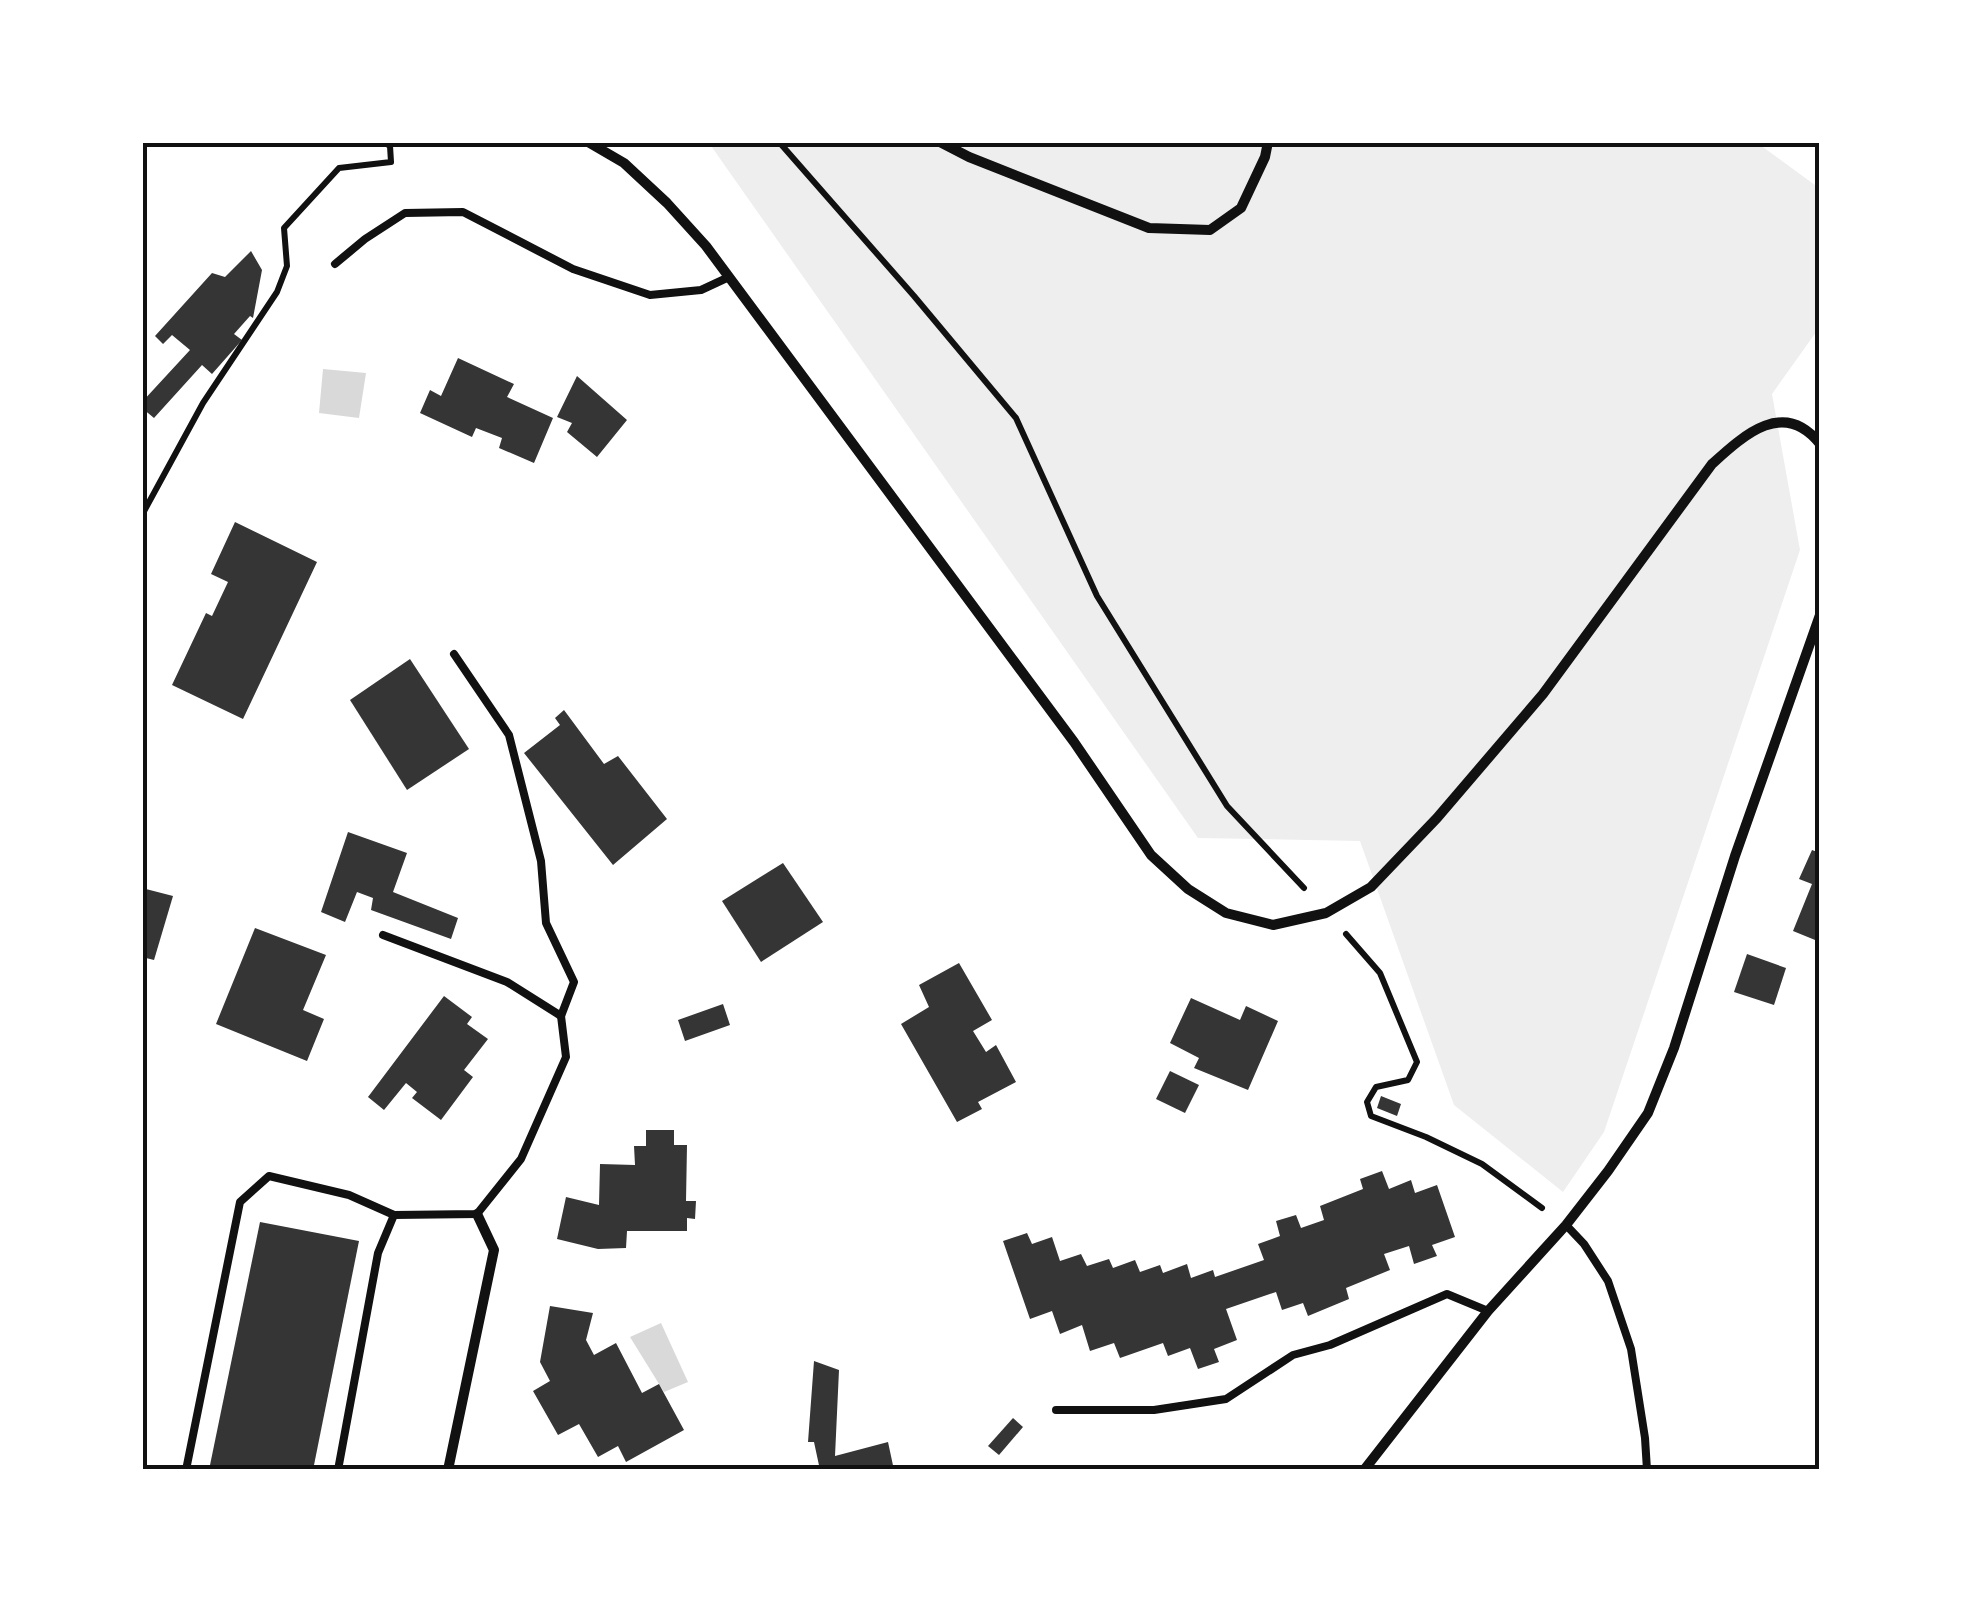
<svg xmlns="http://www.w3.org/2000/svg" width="1962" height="1612" font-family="'Fira Sans Condensed',sans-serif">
	<rect width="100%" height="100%" fill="#fff"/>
	<path fill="#eee" d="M 1756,142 L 1819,188 L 1819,328 L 1772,394 L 1800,550 L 1604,1132 L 1563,1192 L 1454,1105 L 1360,841 L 1198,838 L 709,143 Z"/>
	<g fill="#d9d9d9">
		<path d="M 323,369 L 366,373 L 359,418 L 319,413 Z"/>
		<path d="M 661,1323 L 688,1382 L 664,1392 L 630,1337 Z"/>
	</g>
	<g fill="#353535">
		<path d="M 251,251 L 262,270 L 253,318 L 250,316 L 234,334 L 242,340 L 212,374 L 202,365 L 154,418 L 142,408 L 142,402 L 190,350 L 172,335 L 163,344 L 155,336 L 212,273 L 225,277 Z"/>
		<path d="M 458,358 L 514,384 L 507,397 L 553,418 L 534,463 L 499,448 L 502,438 L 476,428 L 472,437 L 420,413 L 430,390 L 441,396 Z"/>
		<path d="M 577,376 L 627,420 L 597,457 L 567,432 L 572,423 L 557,417 Z"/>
		<path d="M 235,522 L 317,562 L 243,719 L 172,685 L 206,613 L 212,616 L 228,582 L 211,574 Z"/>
		<path d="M 410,659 L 469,749 L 407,790 L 350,700 Z"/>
		<path d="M 564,710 L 604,764 L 618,756 L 667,819 L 613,865 L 524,753 L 560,725 L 555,718 Z"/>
		<path d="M 348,832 L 407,853 L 393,892 L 458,918 L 451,939 L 371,910 L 373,898 L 357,892 L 345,922 L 321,912 Z"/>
		<path d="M 1812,850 L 1820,853 L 1820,942 L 1793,931 L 1812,884 L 1799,879 Z"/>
		<path d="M 783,863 L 823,922 L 761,962 L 722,901 Z"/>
		<path d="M 142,888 L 173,896 L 154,960 L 142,957 Z"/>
		<path d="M 255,928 L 326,955 L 303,1010 L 324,1019 L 307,1061 L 216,1024 Z"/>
		<path d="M 1747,954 L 1786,968 L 1774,1005 L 1734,992 Z"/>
		<path d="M 959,963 L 992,1020 L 973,1031 L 986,1052 L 996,1045 L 1016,1082 L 978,1102 L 982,1109 L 957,1122 L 901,1024 L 929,1007 L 919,985 Z"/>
		<path d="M 444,996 L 472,1017 L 467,1024 L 488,1039 L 464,1070 L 473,1077 L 441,1120 L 412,1098 L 417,1092 L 406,1083 L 384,1110 L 368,1097 Z"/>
		<path d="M 1191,998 L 1240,1020 L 1246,1006 L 1278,1021 L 1248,1090 L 1194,1068 L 1199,1058 L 1170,1043 Z"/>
		<path d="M 723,1004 L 730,1025 L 685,1041 L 678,1020 Z"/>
		<path d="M 1170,1071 L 1199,1085 L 1185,1113 L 1156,1099 Z"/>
		<path d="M 1381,1096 L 1401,1104 L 1397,1116 L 1377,1108 Z"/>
		<path d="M 646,1130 L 674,1130 L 674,1145 L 687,1145 L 686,1201 L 696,1201 L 695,1219 L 687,1218 L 687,1231 L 627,1231 L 626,1248 L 598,1249 L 557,1239 L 566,1197 L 599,1205 L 600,1164 L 635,1165 L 634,1146 L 646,1146 Z"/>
		<path d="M 1382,1171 L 1389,1189 L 1411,1180 L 1415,1193 L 1437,1185 L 1455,1237 L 1432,1245 L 1437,1256 L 1414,1264 L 1409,1246 L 1384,1254 L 1390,1270 L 1346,1288 L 1349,1299 L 1308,1316 L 1303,1303 L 1282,1310 L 1276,1292 L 1226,1309 L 1237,1340 L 1214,1349 L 1219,1362 L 1198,1369 L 1190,1348 L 1168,1356 L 1163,1343 L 1120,1358 L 1114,1343 L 1090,1351 L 1082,1325 L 1060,1334 L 1052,1311 L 1030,1319 L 1003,1241 L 1027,1233 L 1032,1244 L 1052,1237 L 1060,1261 L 1081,1254 L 1087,1266 L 1109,1259 L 1113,1268 L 1135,1260 L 1140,1272 L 1160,1265 L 1163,1273 L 1187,1264 L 1191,1278 L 1213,1270 L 1215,1277 L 1264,1260 L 1258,1244 L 1280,1236 L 1276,1221 L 1296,1215 L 1301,1228 L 1324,1220 L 1320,1206 L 1363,1189 L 1360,1179 Z"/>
		<path d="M 260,1222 L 359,1241 L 313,1470 L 209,1470 Z"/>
		<path d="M 550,1306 L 593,1313 L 586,1340 L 594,1355 L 616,1343 L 642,1393 L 659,1384 L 684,1430 L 626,1462 L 618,1446 L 598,1457 L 579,1424 L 558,1435 L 533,1391 L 550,1381 L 540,1362 Z"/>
		<path d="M 814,1361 L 839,1370 L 835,1456 L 888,1442 L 894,1470 L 820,1470 L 814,1442 L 808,1442 Z"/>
		<path d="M 1013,1418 L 1023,1427 L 999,1455 L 988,1446 Z"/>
	</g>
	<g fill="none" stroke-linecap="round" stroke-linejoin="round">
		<g stroke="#111" stroke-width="6">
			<path d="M 779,142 L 914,296 L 1016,418 L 1097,596 L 1227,806 L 1304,888"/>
			<path d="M 142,515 L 203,403 L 277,292 L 287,266 L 284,228 L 339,168 L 391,162 L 390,146 L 383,142"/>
			<path d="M 1346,934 L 1380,973 L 1417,1062 L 1408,1080 L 1376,1087 L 1367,1102 L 1371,1116 L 1426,1137 L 1482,1164 L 1542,1208"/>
		</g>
		<g stroke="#111" stroke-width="8">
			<path d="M 335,264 L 365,239 L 405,213 L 463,212 L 573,269 L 650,295 L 701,290 L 729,277"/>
			<path d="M 383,935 L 507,982 L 561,1016"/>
			<path d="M 1566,1225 L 1584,1244 L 1608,1281 L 1631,1349 L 1645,1438 L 1647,1470"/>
			<path d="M 1056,1410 L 1154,1410 L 1226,1399 L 1293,1355 L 1330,1345 L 1447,1294 L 1488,1311"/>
			<path d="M 186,1470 L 240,1202 L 269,1176 L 349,1195 L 394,1215 L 477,1214 L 521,1159 L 566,1057 L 561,1016 L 574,982 L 546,923 L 541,861 L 509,735 L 454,654"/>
			<path d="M 338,1470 L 378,1253 L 394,1215"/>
		</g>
		<g stroke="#111" stroke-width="10">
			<path d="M 588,142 L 624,163 L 667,203 L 706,246 L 1074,742 L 1151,855 L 1188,889 L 1226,913 L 1273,925 L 1326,913 L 1371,887 L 1437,818 L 1543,694 L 1712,464 C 1744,435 1784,398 1820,444"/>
			<path d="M 940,142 L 969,157 L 1149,228 L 1210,230 L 1241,208 L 1265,157 L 1268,142"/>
			<path d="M 448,1470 L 494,1250 L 477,1214"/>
			<path d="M 1364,1470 L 1488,1311 L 1566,1225 L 1608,1171 L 1648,1113 L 1674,1048 L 1735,856 L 1820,615"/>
		</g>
	</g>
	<rect width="1962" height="1612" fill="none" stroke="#ffffff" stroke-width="290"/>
	<rect x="145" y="145" width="1672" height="1322" fill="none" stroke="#111" stroke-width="4"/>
</svg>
